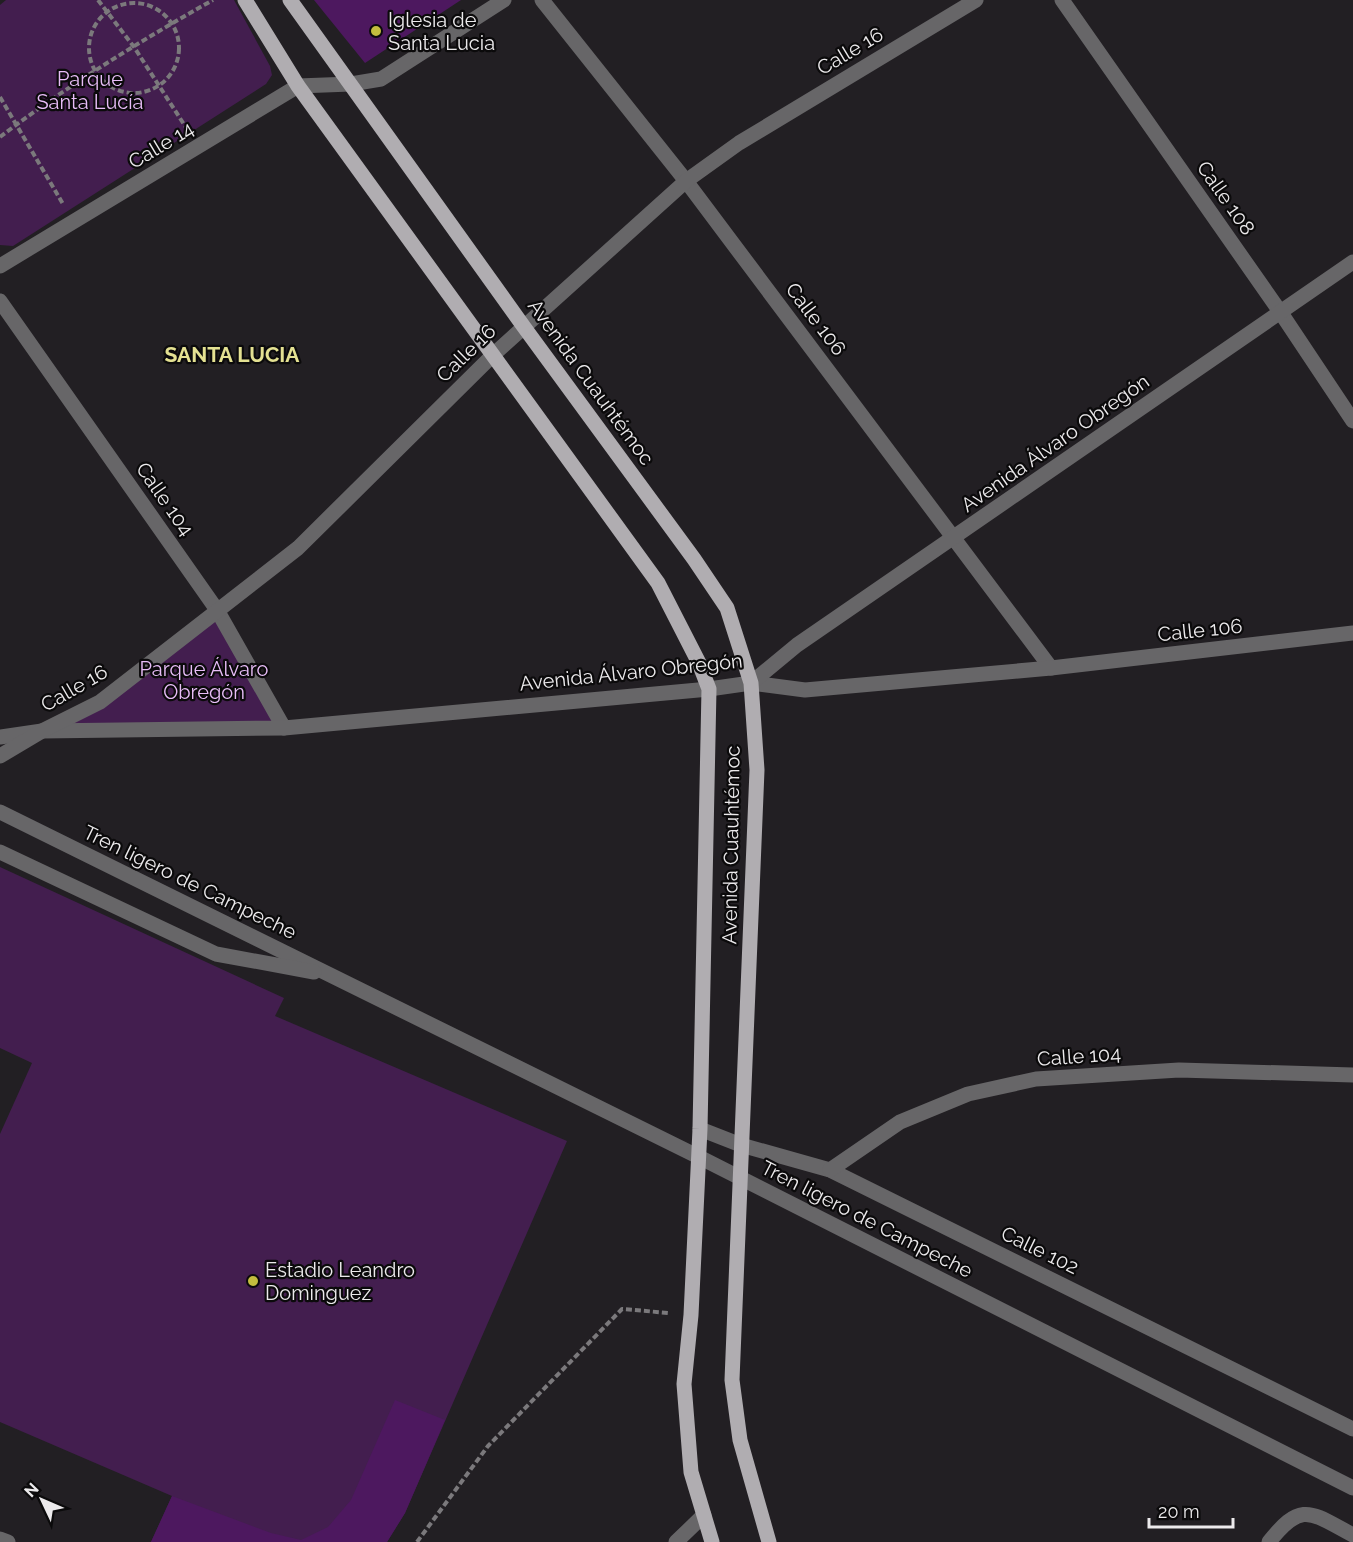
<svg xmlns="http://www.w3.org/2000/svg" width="1353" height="1542" font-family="Raleway,sans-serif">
	<rect width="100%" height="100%" fill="#221f23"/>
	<g fill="#431e4f">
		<path d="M 6,0 L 234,0 L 270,66 L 272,75 L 266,84 L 13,246 L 0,245 L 0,5 Z"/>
		<path d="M 217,610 L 284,728 L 42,731 L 100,702 Z"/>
		<path d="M 0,867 L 284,998 L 275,1016 L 567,1141 L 405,1513 L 387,1542 L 151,1542 L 172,1496 L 0,1422 L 0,1134 L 32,1063 L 0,1048 Z"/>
	</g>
	<g fill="#4d185f">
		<path d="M 314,0 L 461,0 L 365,63 Z"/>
		<path d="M 395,1400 L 445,1420 L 405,1513 L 387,1542 L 151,1542 L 172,1496 L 271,1533 L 301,1540 L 328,1527 L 351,1500 Z"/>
	</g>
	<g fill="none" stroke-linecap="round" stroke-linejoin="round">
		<g stroke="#7b797c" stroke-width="4" stroke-dasharray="6 3" stroke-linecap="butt">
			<path d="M 98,0 L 134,47 L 187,129"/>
			<circle cx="134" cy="48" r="45"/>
			<path d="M 0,97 L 63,204"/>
			<path d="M 0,137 C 67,86 140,41 213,0"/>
			<path d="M 417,1542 L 488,1446 L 622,1309 L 669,1313"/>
		</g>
		<g stroke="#676668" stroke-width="15">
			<path d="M 542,0 L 686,181 L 1051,668"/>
			<path d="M 1062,0 L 1281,313 L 1353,421"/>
			<path d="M 0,266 L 298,86 L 351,84 L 381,79 L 504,0"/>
			<path d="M 0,301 L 217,610 L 284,728"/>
			<path d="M 751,683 L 805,690 L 1051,668 L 1353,633"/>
			<path d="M 0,737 L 42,731 L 284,728 L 709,689 L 751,683 L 797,645 L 1353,262"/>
			<path d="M 0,756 L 42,731 L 100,702 L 298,548 L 494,354 L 686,181 L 739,143 L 976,0"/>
			<path d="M 0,812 L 699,1157 L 1353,1488"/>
			<path d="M 0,852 L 216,954 L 314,972"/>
			<path d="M 700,1129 L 741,1145 L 830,1170 L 1353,1429"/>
			<path d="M 830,1170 L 900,1122 L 968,1094 L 1036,1079 L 1179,1070 L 1353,1075"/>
			<path d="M 0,1539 L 8,1542"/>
			<path d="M 676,1542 L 704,1515"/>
			<path d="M 1269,1542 C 1302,1500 1311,1513 1353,1535"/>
		</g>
		<g stroke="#b0adb1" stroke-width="15">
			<path d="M 245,0 L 298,86 L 658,583 L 699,663 L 709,689 L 700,1129 L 691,1315 L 684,1384 L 691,1472 L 712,1542"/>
			<path d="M 290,0 L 524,327 L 694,559 L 727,608 L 751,683 L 757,770 L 732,1380 L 740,1440 L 769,1542"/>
		</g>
	</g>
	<g fill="#c3bd3e" stroke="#0b0a0b" stroke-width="2">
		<circle cx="376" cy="31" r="6"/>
		<circle cx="253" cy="1281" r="6"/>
	</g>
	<g text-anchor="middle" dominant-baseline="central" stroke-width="4.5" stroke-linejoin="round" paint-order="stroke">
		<g font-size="20" fill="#eceaec" stroke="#0b0a0b" text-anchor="start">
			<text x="388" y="20">Iglesia de<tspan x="388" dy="23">Santa Lucia</tspan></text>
			<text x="265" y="1270">Estadio Leandro<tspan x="265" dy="23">Dominguez</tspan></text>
		</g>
		<g font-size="20" fill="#eceaec" stroke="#0b0a0b">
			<text transform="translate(850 51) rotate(-31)">Calle 16</text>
			<text transform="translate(161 145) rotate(-31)">Calle 14</text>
			<text transform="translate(1226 198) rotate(55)">Calle 108</text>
			<text transform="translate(816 319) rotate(53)">Calle 106</text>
			<text transform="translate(466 353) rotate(-44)">Calle 16</text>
			<text transform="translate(591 382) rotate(54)">Avenida Cuauhtémoc</text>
			<text transform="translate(1055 443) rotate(-35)">Avenida Álvaro Obregón</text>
			<text transform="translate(165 499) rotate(55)">Calle 104</text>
			<text transform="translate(1200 630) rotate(-6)">Calle 106</text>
			<text transform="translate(631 672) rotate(-6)">Avenida Álvaro Obregón</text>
			<text transform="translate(74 688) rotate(-30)">Calle 16</text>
			<text transform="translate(731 845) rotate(-89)">Avenida Cuauhtémoc</text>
			<text transform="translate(190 882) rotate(26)">Tren ligero de Campeche</text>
			<text transform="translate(1079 1056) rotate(-4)">Calle 104</text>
			<text transform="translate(867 1219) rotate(27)">Tren ligero de Campeche</text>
			<text transform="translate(1040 1250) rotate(26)">Calle 102</text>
		</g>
		<g font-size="20" fill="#e8bdf8" stroke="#0b0a0b">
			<text x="90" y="79">Parque<tspan x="90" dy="23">Santa Lucía</tspan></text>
			<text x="204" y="669">Parque Álvaro<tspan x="204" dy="23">Obregón</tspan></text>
		</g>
		<g font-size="21" font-weight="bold" fill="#e4e192" stroke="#0b0a0b">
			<text x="232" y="354">SANTA LUCIA</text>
		</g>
	</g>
	<g transform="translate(42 1500) rotate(314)" stroke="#0b0a0b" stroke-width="4.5" paint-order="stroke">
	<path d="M0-4.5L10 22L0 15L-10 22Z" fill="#eceaec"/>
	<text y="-9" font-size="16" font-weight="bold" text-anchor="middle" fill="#eceaec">N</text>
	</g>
	<path d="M1149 1518v9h84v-9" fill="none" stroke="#eceaec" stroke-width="3"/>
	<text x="1158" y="1518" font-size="18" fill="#eceaec" stroke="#0b0a0b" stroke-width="4.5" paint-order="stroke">20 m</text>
</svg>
